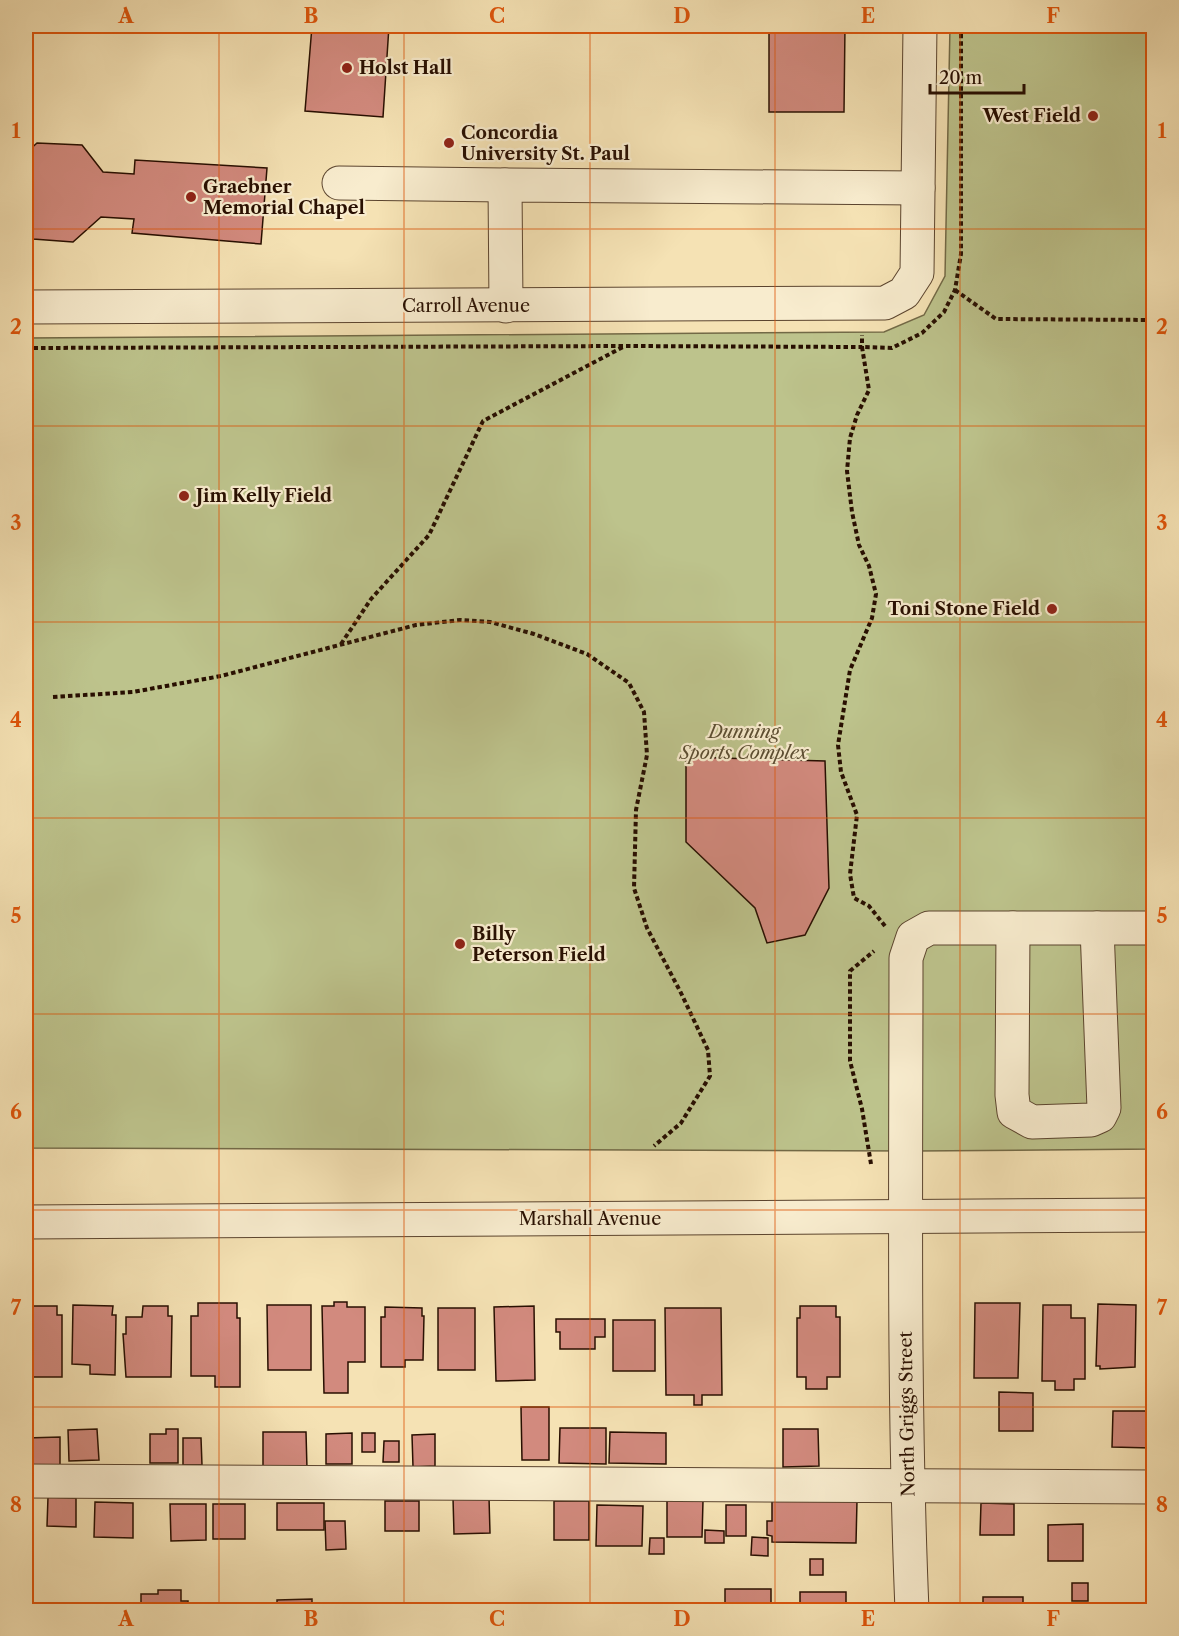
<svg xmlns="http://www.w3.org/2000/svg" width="1179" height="1636" font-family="'Libre Caslon Text',serif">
	<rect width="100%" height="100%" fill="#f5e2b4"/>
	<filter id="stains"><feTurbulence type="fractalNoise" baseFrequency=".00333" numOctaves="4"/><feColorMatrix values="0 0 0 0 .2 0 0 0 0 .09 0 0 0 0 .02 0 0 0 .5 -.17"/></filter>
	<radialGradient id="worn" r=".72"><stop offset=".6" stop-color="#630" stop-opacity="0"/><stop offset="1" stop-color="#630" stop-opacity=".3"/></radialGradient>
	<path fill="#bdc38c" stroke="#726946" stroke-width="1.5" d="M 950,26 L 1153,26 L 1153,1149 L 916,1151 L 26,1148 L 26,338 L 884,332 L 924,315 L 945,276 Z"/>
	<g fill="#d28a7e" stroke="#280f01" stroke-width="1.5">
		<path d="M 312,26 L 389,26 L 383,117 L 305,111 Z"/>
		<path d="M 769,26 L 845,26 L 844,112 L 769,112 Z"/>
		<path d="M 37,143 L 82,145 L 103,172 L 134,174 L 135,160 L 267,168 L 261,244 L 132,233 L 134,219 L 101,217 L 73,242 L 33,239 L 26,232 L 26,153 Z"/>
		<path d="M 686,757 L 825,761 L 829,888 L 805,935 L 767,943 L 755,908 L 686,842 Z"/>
		<path d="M 334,1302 L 347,1302 L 347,1307 L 365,1307 L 365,1362 L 348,1362 L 348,1393 L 324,1393 L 322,1306 L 334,1306 Z"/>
		<path d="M 198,1303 L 237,1303 L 237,1318 L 240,1318 L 240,1387 L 215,1387 L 215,1376 L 191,1376 L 191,1316 L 198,1316 Z"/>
		<path d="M 975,1303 L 1020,1303 L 1018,1378 L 974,1378 Z"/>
		<path d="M 1098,1304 L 1136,1305 L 1135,1367 L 1100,1369 L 1100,1366 L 1096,1366 Z"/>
		<path d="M 73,1305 L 113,1306 L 112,1315 L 116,1315 L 115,1375 L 90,1374 L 90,1365 L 72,1364 Z"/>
		<path d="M 267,1305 L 311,1305 L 311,1370 L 268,1370 Z"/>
		<path d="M 1043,1305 L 1071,1305 L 1071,1318 L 1085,1318 L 1085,1379 L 1074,1379 L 1074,1390 L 1055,1390 L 1055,1381 L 1042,1381 Z"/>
		<path d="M 26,1306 L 57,1306 L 57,1315 L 62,1315 L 62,1377 L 31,1377 L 31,1368 L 26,1368 Z"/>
		<path d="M 143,1306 L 168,1306 L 168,1316 L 172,1316 L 171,1377 L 126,1377 L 123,1334 L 126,1334 L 126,1317 L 142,1317 Z"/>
		<path d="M 534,1306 L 535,1380 L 496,1381 L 494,1307 Z"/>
		<path d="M 800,1306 L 836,1306 L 836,1317 L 840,1317 L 840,1377 L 827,1377 L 827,1389 L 806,1389 L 806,1377 L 797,1377 L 797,1318 L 800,1318 Z"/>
		<path d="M 385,1307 L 422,1308 L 422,1316 L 424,1316 L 423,1360 L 405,1360 L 405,1367 L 381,1367 L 381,1317 L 385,1317 Z"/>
		<rect x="438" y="1308" width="37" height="62"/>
		<path d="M 665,1308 L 721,1308 L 722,1395 L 702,1395 L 702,1405 L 694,1405 L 694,1395 L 666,1395 Z"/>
		<path d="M 556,1319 L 605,1319 L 605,1337 L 595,1337 L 595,1349 L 560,1349 L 560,1332 L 556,1332 Z"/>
		<rect x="613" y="1320" width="42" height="51"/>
		<path d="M 999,1392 L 1033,1393 L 1033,1431 L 999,1431 Z"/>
		<path d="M 521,1407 L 549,1407 L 549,1460 L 522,1460 Z"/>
		<path d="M 1113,1411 L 1151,1411 L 1151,1448 L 1112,1447 Z"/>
		<path d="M 560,1428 L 606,1428 L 606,1464 L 559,1463 Z"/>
		<path d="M 97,1429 L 99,1460 L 69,1461 L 68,1430 Z"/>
		<path d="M 166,1429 L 178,1429 L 178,1463 L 150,1463 L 150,1434 L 166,1434 Z"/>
		<path d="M 783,1429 L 818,1429 L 819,1466 L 783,1467 Z"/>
		<path d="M 263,1432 L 306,1432 L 307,1469 L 263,1469 Z"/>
		<path d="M 610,1432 L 666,1433 L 666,1464 L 609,1463 Z"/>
		<path d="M 352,1433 L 352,1464 L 326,1464 L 326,1434 Z"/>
		<rect x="362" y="1433" width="13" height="19"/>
		<path d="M 435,1434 L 435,1466 L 413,1467 L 412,1435 Z"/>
		<path d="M 60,1437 L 60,1467 L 26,1468 L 26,1438 Z"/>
		<path d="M 183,1438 L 201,1438 L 202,1465 L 183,1465 Z"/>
		<path d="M 384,1441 L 399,1441 L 399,1462 L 383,1462 Z"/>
		<path d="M 48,1497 L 76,1498 L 76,1527 L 47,1526 Z"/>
		<path d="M 489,1497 L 490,1533 L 454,1534 L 453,1498 Z"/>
		<path d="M 667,1500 L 703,1501 L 702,1537 L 667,1537 Z"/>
		<path d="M 772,1500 L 857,1501 L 856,1543 L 772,1542 L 772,1536 L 767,1535 L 767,1521 L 772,1521 Z"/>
		<rect x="385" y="1501" width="34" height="30"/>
		<rect x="554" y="1501" width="35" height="39"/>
		<path d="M 95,1502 L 133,1503 L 133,1538 L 94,1537 Z"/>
		<rect x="277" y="1503" width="47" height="27"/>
		<path d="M 981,1503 L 1014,1504 L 1014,1535 L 980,1535 Z"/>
		<path d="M 170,1504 L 206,1504 L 206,1540 L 171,1541 Z"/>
		<rect x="213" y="1504" width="32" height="35"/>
		<path d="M 597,1505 L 643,1506 L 642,1546 L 596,1546 Z"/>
		<rect x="726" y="1505" width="20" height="31"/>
		<path d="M 325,1521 L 345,1521 L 346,1549 L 326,1550 Z"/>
		<path d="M 1083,1524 L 1083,1561 L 1048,1561 L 1048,1525 Z"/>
		<path d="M 705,1530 L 724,1531 L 724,1543 L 705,1543 Z"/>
		<path d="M 752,1537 L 768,1538 L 768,1556 L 751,1555 Z"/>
		<path d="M 650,1538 L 664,1538 L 664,1554 L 649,1554 Z"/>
		<rect x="810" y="1559" width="13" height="16"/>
		<rect x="1072" y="1583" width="16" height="18"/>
		<rect x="725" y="1589" width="46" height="21"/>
		<path d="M 158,1590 L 181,1590 L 181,1601 L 188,1601 L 188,1610 L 141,1610 L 141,1594 L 158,1594 Z"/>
		<rect x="800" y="1592" width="46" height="18"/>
		<rect x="983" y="1597" width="40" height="13"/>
		<path d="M 312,1599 L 312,1610 L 277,1610 L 277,1600 Z"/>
		<rect x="668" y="1604" width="43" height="6"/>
		<rect x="481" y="1608" width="23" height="2"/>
	</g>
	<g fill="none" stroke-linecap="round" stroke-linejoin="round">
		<g stroke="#5b442e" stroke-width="35">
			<g id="minor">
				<path d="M 339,183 L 505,185"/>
				<path d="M 506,306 L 505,185 L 918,188"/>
				<path d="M 26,307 L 885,303 L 904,293 L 917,273 L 920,26"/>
				<path d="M 1013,928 L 1012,1095 L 1014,1112 L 1032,1122 L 1091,1120 L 1100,1116 L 1104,1108 L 1097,928"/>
				<path d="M 26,1222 L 1154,1215"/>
				<path d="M 26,1481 L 1154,1487"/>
				<path d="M 912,1610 C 903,1393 906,1175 906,958 L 913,937 L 929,928 L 1154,928"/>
			</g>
		</g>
		<g stroke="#280f01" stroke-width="4" stroke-dasharray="4.5 3" stroke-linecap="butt">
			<path d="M 955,290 L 996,319 L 1154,320"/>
			<path d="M 26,348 L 626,346 L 862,347 L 862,335"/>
			<path d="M 341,644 L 371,599 L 429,535 L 483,421 L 623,347"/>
			<path d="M 53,697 L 133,692 L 221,676 L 416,625 L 460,620 L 490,622 L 534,634 L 587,654 L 629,683 L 644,712 L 647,755 L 636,810 L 634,888 L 647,928 L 681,993 L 708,1050 L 710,1076 L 681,1123 L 654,1146"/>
			<path d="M 885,926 L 869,906 L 854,898 L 850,874 L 857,815 L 841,772 L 838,745 L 850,670 L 872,618 L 876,594 L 869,566 L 859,545 L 852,512 L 847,471 L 850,438 L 857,415 L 869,390 L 862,347 L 892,348 L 922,333 L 944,312 L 955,290 L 961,254 L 961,26"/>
			<path d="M 871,1164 L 862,1109 L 850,1061 L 850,971 L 874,951"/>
		</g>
		<use href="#minor" stroke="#f8ecce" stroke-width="33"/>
	</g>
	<path fill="none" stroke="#de550b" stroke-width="1.5" stroke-opacity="0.55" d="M 219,26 L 219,1610M 404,26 L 404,1610M 590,26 L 590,1610M 775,26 L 775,1610M 960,26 L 960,1610M 26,229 L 1154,229M 26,426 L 1154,426M 26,622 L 1154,622M 26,818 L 1154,818M 26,1014 L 1154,1014M 26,1210 L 1154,1210M 26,1407 L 1154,1407"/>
	<g fill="#8f2418" stroke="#f8ecce" stroke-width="2">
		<circle cx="347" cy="68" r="6"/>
		<circle cx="1093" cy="116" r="6"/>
		<circle cx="449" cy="143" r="6"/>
		<circle cx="191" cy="197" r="6"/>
		<circle cx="184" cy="496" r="6"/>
		<circle cx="1052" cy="609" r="6"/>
		<circle cx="460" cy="944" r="6"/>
	</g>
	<g text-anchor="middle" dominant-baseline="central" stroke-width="4.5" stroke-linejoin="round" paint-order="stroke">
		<g font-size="18" font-weight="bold" fill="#280f01" stroke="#f8ecce" text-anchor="start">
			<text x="359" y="68">Holst Hall</text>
			<text x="1081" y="116" text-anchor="end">West Field</text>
			<text x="461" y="133">Concordia<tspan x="461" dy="21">University St. Paul</tspan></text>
			<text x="203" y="187">Graebner<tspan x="203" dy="21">Memorial Chapel</tspan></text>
			<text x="196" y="496">Jim Kelly Field</text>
			<text x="1040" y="609" text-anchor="end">Toni Stone Field</text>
			<text x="472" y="934">Billy<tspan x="472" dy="21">Peterson Field</tspan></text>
		</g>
		<g font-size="18" fill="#280f01" stroke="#f8ecce">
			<text x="466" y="306">Carroll Avenue</text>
			<text x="590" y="1219">Marshall Avenue</text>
			<text transform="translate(907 1414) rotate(-91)">North Griggs Street</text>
		</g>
		<g font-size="18" font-style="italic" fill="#5c4e32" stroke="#f8ecce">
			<text x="744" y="732">Dunning<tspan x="744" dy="21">Sports Complex</tspan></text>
		</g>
	</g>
	<rect width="1179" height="1636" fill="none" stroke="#f5e2b4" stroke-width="66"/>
	<path d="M930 84v9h94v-9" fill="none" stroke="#280f01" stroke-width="3"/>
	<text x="939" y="84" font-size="18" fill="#280f01" stroke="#f8ecce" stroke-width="4.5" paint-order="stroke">20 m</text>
	<rect x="33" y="33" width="1113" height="1570" fill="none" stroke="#de550b" stroke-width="2"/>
	<g font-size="20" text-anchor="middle" font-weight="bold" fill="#de550b">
		<text x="126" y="23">A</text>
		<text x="311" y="23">B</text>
		<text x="497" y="23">C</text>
		<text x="682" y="23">D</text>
		<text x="868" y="23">E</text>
		<text x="1053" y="23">F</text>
		<text x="16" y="138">1</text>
		<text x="1162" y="138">1</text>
		<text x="16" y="334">2</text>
		<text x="1162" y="334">2</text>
		<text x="16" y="530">3</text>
		<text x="1162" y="530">3</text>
		<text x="16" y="727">4</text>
		<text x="1162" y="727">4</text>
		<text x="16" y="923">5</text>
		<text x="1162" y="923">5</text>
		<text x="16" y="1119">6</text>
		<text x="1162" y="1119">6</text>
		<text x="16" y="1315">7</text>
		<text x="1162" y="1315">7</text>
		<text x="16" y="1512">8</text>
		<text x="1162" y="1512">8</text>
		<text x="126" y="1626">A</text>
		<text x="311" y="1626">B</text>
		<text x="497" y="1626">C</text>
		<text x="682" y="1626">D</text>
		<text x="868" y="1626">E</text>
		<text x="1053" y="1626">F</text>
	</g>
	<rect width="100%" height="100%" filter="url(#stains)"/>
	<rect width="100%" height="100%" fill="url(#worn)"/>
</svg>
